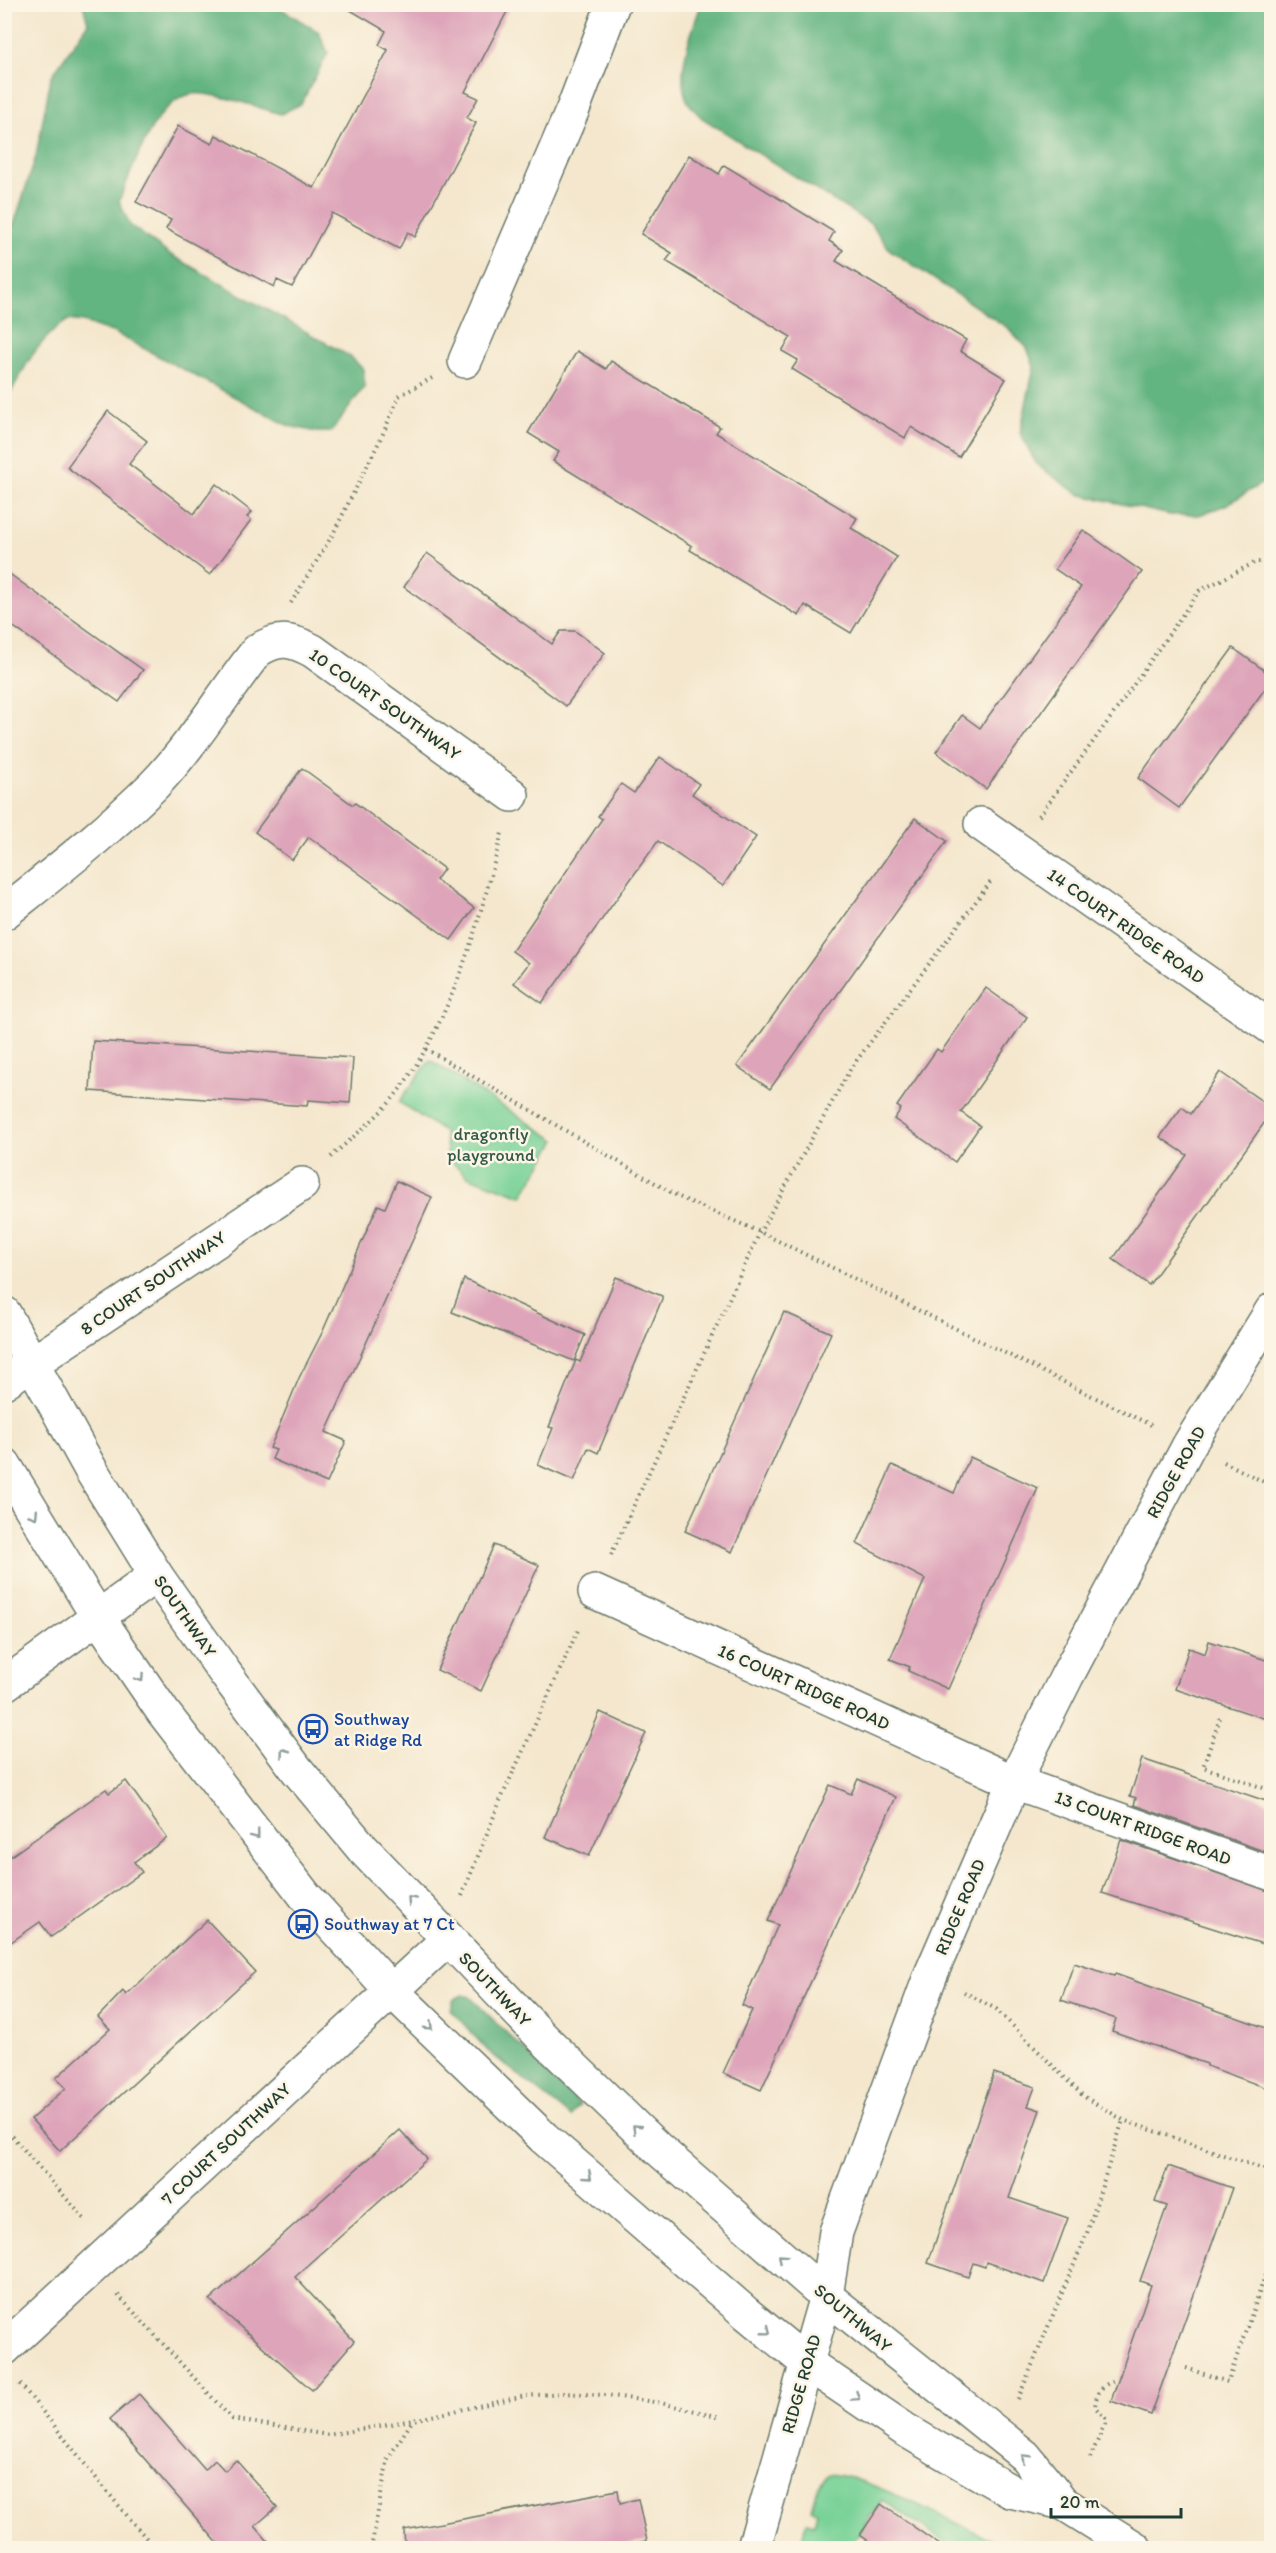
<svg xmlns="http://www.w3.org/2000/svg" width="1276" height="2553" font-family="Itim,sans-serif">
	<rect width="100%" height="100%" fill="#fcf5e5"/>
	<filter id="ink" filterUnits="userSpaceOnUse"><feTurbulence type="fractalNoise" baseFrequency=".0167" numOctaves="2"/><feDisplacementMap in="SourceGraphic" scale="12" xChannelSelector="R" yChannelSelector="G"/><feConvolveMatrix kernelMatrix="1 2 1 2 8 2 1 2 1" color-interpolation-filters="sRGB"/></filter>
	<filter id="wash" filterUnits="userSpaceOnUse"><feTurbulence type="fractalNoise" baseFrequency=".008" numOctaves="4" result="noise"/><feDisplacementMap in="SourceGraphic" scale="24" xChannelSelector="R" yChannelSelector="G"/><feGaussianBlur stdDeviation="1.35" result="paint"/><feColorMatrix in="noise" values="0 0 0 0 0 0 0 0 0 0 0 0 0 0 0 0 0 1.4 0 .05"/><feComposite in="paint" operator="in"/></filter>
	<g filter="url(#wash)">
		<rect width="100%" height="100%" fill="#f4e7cd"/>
		<g fill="#79d297" stroke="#4c8866" stroke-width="1.5">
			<path d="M 430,1060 L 556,1140 L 522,1196 L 467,1176 L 448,1158 L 444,1132 L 399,1102 Z"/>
			<path d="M 828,2474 C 854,2476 879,2488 903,2498 C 938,2514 973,2530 1007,2548 L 953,2548 L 882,2500 L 849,2548 L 802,2548 L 800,2544 L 807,2522 L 814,2524 L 817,2511 L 811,2509 C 814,2496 818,2483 828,2474 Z"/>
		</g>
		<g fill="#62b480" stroke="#40785a" stroke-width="1.5">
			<path d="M 83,5 L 275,5 L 319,32 L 328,53 L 301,104 L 281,114 C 256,107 230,97 204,94 C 157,86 134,168 119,201 L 130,225 L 169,254 L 351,357 L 363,369 L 365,386 L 331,432 L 317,432 L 289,426 L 115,333 L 83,322 L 68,320 C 36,340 23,371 5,403 L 5,233 L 14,224 L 36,156 L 51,77 L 88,23 Z"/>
			<path d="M 701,5 L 1271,5 L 1272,476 L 1269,479 L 1226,505 L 1199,515 L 1170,515 L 1078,494 L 1037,465 L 1020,433 L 1034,367 L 1027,348 L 1008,328 L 890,250 L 871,224 L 702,118 C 698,113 690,107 687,100 C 675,73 692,31 701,5 Z"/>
			<path d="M 462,1995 L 470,1997 L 580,2105 L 571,2117 L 488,2051 L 451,2010 L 453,2000 Z"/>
		</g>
		<g id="blocks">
			<g fill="#dea5ba">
				<path d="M 340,4 L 511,4 L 465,92 L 478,98 L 467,118 L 476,123 L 415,237 L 408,232 L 399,249 L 332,213 L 292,287 L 277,280 L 274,287 L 166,229 L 171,220 L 136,202 L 178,126 L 212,144 L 216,135 L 314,188 L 388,50 L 379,45 L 386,31 Z"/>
				<path d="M 689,155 L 719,174 L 724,165 L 834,232 L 829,241 L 843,250 L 836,261 L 966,340 L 960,351 L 1006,379 L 959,457 L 911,427 L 905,438 L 792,369 L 798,360 L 782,351 L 791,337 L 666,261 L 672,253 L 641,234 Z"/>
				<path d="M 577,351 L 606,369 L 611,361 L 720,427 L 716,433 L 857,518 L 851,528 L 897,557 L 851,633 L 805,605 L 799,616 L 690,550 L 692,546 L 553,461 L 559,452 L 528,433 Z"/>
				<path d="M 108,411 L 147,441 L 129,464 L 194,514 L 216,484 L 252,512 L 247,517 L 251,520 L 210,575 L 67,467 Z"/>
				<path d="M 1083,530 L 1142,572 L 986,789 L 936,752 L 962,715 L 980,728 L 1081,587 L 1055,569 Z"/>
				<path d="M 427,553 L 552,644 L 561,631 L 575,631 L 605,653 L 566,706 L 404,587 Z"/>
				<path d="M 4,570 L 143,670 L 119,702 L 4,620 Z"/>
				<path d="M 1233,648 L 1272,676 L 1272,679 L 1179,808 L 1138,778 Z"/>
				<path d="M 660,757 L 699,784 L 692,794 L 756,837 L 723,886 L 658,841 L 542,1003 L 514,983 L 529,963 L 512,951 L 602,819 L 598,816 L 621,784 L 634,793 Z"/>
				<path d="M 302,768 L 353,805 L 355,803 L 444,869 L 436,880 L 474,908 L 451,940 L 309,837 L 292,860 L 255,832 Z"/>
				<path d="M 915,818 L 947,841 L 770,1089 L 737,1066 Z"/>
				<path d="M 986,988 L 1027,1017 L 961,1112 L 980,1126 L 955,1162 L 894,1119 L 901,1109 L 897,1106 L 937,1049 L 941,1052 Z"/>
				<path d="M 93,1041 L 353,1058 L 350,1103 L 308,1100 L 307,1106 L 90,1091 Z"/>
				<path d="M 1220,1072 L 1272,1108 L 1272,1112 L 1149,1285 L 1113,1259 L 1187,1155 L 1160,1137 L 1182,1107 L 1191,1114 Z"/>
				<path d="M 397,1181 L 432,1197 L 326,1432 L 346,1441 L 327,1483 L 272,1459 L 276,1450 L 270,1448 L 299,1378 L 322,1333 L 378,1205 L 385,1208 Z"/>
				<path d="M 616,1277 L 662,1296 L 662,1299 L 598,1453 L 588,1448 L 574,1481 L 538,1465 L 553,1428 L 549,1427 L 576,1360 L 580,1362 Z"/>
				<path d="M 464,1279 L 585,1335 L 574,1361 L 452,1312 Z"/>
				<path d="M 784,1312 L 831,1333 L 732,1552 L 685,1531 Z"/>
				<path d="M 970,1457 L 1038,1488 L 948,1689 L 908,1671 L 910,1667 L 890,1659 L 925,1579 L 857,1544 L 892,1465 L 954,1493 Z"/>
				<path d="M 494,1545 L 539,1565 L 481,1691 L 437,1670 Z"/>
				<path d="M 1209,1641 L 1272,1662 L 1272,1721 L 1175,1689 L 1189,1648 L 1205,1654 Z"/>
				<path d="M 600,1712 L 646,1733 L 589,1856 L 545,1837 Z"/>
				<path d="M 1142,1759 L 1272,1803 L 1272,1854 L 1134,1805 L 1136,1798 L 1130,1796 Z"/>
				<path d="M 858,1779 L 896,1797 L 761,2090 L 723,2073 L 752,2010 L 742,2005 L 778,1925 L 768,1921 L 830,1785 L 851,1794 Z"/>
				<path d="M 126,1781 L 167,1838 L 134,1862 L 142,1872 L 51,1937 L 40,1922 L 4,1947 L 4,1861 L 106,1789 L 109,1793 Z"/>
				<path d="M 1121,1840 L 1272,1892 L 1272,1947 L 1102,1893 Z"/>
				<path d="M 207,1920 L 255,1972 L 60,2151 L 31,2119 L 66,2088 L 56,2078 L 110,2029 L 98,2017 L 123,1991 L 126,1995 Z"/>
				<path d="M 1074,1963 L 1114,1976 L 1115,1974 L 1272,2030 L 1272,2090 L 1207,2066 L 1207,2064 L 1112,2031 L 1116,2019 L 1061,2000 Z"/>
				<path d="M 994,2073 L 1035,2087 L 1028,2106 L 1040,2110 L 1009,2198 L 1068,2218 L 1044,2283 L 986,2262 L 985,2267 L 973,2263 L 968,2277 L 928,2263 Z"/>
				<path d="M 400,2130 L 427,2159 L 295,2277 L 354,2341 L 312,2390 L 210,2300 Z"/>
				<path d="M 1168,2166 L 1232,2188 L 1151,2415 L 1111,2401 L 1151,2285 L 1140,2281 L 1167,2206 L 1155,2202 Z"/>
				<path d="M 139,2394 L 205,2470 L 215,2460 L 225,2471 L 236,2460 L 277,2507 L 255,2526 L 274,2548 L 222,2548 L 110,2419 Z"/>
				<path d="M 618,2490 L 620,2503 L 638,2499 L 647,2541 L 628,2544 L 629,2548 L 405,2548 L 404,2530 Z"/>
				<path d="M 881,2504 L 944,2548 L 879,2548 L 860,2535 Z"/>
			</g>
		</g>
	</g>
	<g filter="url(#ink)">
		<use href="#blocks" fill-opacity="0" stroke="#6a786a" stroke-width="1.5"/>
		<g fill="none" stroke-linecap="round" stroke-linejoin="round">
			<g stroke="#6a786a" stroke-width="36">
				<g id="minor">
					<path d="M 465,361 L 573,109 L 613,4"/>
					<path d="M 981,824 L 1272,1028"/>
					<path d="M 4,913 C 55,872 108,831 154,785 C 193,745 222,695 257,651 C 278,637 291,639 313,651 L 512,795"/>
					<path d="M 4,1313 L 91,1470 L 156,1575 L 225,1673 L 297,1770 L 362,1848 L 543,2038 L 656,2147 L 826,2296 L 1025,2456 L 1063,2503"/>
					<path d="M 4,1382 L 302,1184"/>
					<path d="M 4,1464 L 98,1617 L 163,1712 L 306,1897 L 392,1991 L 544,2138 L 747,2314 L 808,2364 L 904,2429 L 958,2461 L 1010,2491 L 1063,2503 L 1135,2548"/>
					<path d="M 595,1592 L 1014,1782 L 1272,1874"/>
					<path d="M 4,1685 L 156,1575"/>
					<path d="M 4,2349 L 448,1939"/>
					<path d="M 754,2548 L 826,2296 L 836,2232 L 931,1974 L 1014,1782 L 1067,1676 L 1189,1445 L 1272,1310"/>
				</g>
			</g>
			<g stroke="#6a786a" stroke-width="4" stroke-dasharray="1.5 4.5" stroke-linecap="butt">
				<path d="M 291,603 L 333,534 L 382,436 L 399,396 L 432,378"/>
				<path d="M 1039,816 L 1114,713 L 1199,591 L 1256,562 L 1272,562"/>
				<path d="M 426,1049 L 679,1197 L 760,1232 L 1153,1426"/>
				<path d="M 331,1157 C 352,1137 380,1116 397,1093 C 453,1019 479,922 502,833"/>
				<path d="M 1224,1462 L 1272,1486"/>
				<path d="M 611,1555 L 760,1232 L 851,1068 L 992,880"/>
				<path d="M 1220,1718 L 1203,1767 L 1272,1791"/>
				<path d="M 462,1896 L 500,1801 L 579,1628"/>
				<path d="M 964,1992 L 996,2009 L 1083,2096 L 1123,2120 L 1272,2172"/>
				<path d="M 1272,2005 L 1268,2014 L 1272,2015"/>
				<path d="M 4,2127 L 86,2221"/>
				<path d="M 118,2295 L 232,2419 L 328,2435 L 413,2420 L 525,2396 L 561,2393 L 606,2395 L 661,2403 L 721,2417"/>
				<path d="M 1186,2368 L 1228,2382 L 1272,2256"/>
				<path d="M 20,2384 C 66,2439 108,2495 155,2548"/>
				<path d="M 1018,2399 L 1087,2233 L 1123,2120"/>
				<path d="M 1090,2458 L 1105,2424 L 1105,2418 L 1095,2407 C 1096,2393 1103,2382 1117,2381"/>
				<path d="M 371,2548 L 388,2458 L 413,2420"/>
			</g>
			<use href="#minor" stroke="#fff" stroke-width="33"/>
		</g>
		<defs><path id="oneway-chevron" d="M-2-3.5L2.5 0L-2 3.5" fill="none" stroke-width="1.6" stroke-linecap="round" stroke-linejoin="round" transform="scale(1.5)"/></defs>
		<g stroke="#8f9e9a">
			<use href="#oneway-chevron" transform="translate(34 1515) rotate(58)"/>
			<use href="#oneway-chevron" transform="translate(140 1678) rotate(56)"/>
			<use href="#oneway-chevron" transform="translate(284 1752) rotate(-127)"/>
			<use href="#oneway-chevron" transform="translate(256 1835) rotate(52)"/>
			<use href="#oneway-chevron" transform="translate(411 1900) rotate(-133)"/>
			<use href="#oneway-chevron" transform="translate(429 2026) rotate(44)"/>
			<use href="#oneway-chevron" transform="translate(636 2128) rotate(-136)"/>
			<use href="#oneway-chevron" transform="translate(588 2176) rotate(41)"/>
			<use href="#oneway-chevron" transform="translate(782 2258) rotate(-138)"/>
			<use href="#oneway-chevron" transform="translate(767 2331) rotate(39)"/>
			<use href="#oneway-chevron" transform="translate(856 2397) rotate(34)"/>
			<use href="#oneway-chevron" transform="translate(1025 2458) rotate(-136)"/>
		</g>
	</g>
	<defs>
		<g id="bus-ring" transform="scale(1.5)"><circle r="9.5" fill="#fcf5e5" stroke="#1a4fb4" stroke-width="1.5"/><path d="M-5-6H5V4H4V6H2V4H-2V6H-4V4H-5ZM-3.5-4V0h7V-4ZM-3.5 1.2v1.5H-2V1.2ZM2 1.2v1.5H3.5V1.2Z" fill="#1a4fb4"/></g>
	</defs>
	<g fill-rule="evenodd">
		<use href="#bus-ring" x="313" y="1729"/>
		<use href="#bus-ring" x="303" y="1924"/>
	</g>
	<g text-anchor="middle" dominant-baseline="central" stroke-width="5" stroke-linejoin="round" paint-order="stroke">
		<g font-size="18" fill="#1f3d34" stroke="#fcf5e5">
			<text transform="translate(385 704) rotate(35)">10 COURT SOUTHWAY</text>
			<text transform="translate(1126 926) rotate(35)">14 COURT RIDGE ROAD</text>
			<text transform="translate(153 1283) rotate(-34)">8 COURT SOUTHWAY</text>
			<text transform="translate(1176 1472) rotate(-61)">RIDGE ROAD</text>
			<text transform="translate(185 1616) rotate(55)">SOUTHWAY</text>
			<text transform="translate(804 1687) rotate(24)">16 COURT RIDGE ROAD</text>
			<text transform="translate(1143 1828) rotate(20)">13 COURT RIDGE ROAD</text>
			<text transform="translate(960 1907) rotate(-67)">RIDGE ROAD</text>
			<text transform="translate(495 1989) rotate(46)">SOUTHWAY</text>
			<text transform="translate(226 2144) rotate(-43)">7 COURT SOUTHWAY</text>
			<text transform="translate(853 2318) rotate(40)">SOUTHWAY</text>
			<text transform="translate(801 2384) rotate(-74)">RIDGE ROAD</text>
		</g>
		<g font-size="18" fill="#315b48" stroke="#fcf5e5">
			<text x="491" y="1134">dragonfly<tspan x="491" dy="21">playground</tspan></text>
		</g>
		<g font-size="18" fill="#164399" stroke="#fcf5e5" text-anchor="start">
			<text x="334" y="1719">Southway<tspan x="334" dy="21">at Ridge Rd</tspan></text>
			<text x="324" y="1924">Southway at 7 Ct</text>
		</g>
	</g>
	<rect width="1276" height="2553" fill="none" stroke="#fcf5e5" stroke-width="24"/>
	<path d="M1051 2508v9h130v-9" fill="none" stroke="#1f3d34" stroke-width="3"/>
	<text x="1060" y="2508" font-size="18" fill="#1f3d34" stroke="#fcf5e5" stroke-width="4.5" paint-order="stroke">20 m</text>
</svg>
